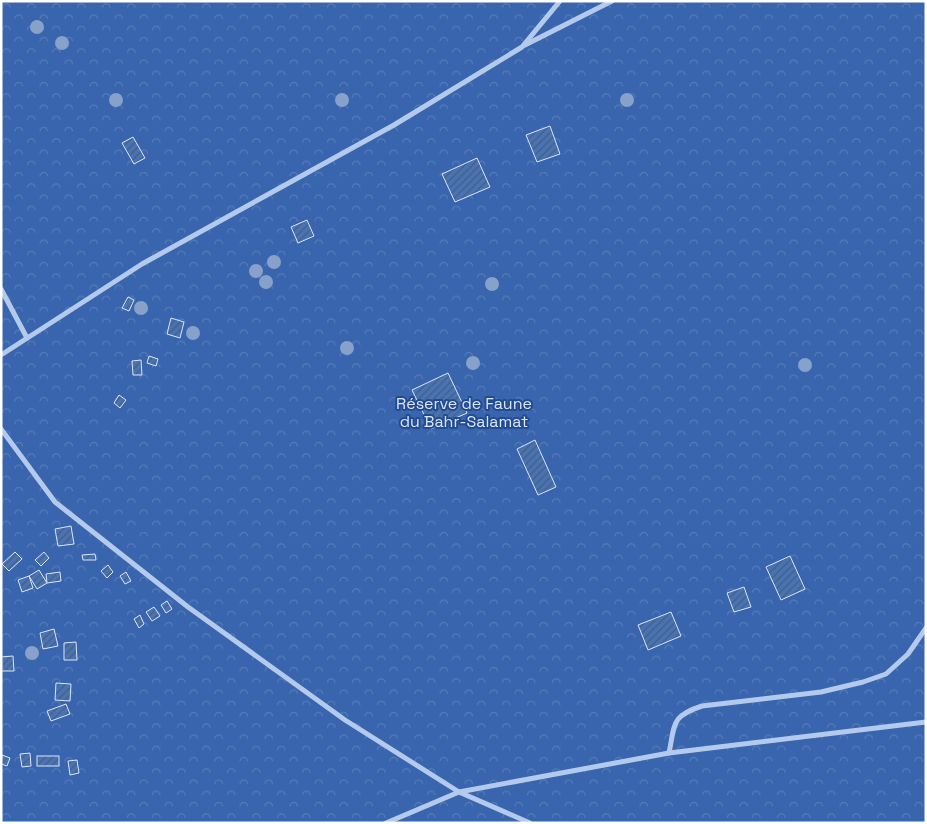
<svg xmlns="http://www.w3.org/2000/svg" width="927" height="824" font-family="'Space Grotesk',sans-serif">
	<defs>
		<pattern id="forest-crowns" width="20" height="18" patternUnits="userSpaceOnUse" patternTransform="scale(1.25)"><rect width="20" height="18" fill="#3865ad"/><path d="M2 6a3 3 0 1 1 6 0M12 15a3 3 0 1 1 6 0" fill="none" stroke="#567cb9"/></pattern>
		<pattern id="building-hatch" width="6" height="6" patternUnits="userSpaceOnUse" patternTransform="scale(1.25)"><rect width="6" height="6" fill="#4873b5"/><path d="M-1 1l2-2M0 6l6-6M5 7l2-2" fill="none" stroke="#4a5e7b"/></pattern>
	</defs>
	<rect width="100%" height="100%" fill="#234c90"/>
	<rect fill="url(#forest-crowns)" x="1" y="1" width="925" height="822"/>
	<g fill="url(#building-hatch)" stroke="#d9e6f9">
		<path d="M 550,126 L 560,154 L 537,162 L 526,135 Z"/>
		<path d="M 133,137 L 145,158 L 134,164 L 122,143 Z"/>
		<path d="M 477,158 L 490,187 L 455,202 L 442,174 Z"/>
		<path d="M 307,220 L 314,236 L 298,243 L 291,227 Z"/>
		<path d="M 128,297 L 134,300 L 129,311 L 122,308 Z"/>
		<path d="M 171,318 L 184,322 L 180,338 L 167,334 Z"/>
		<path d="M 149,356 L 158,359 L 156,366 L 147,363 Z"/>
		<path d="M 141,360 L 142,375 L 133,375 L 132,361 Z"/>
		<path d="M 448,373 L 467,413 L 431,429 L 412,390 Z"/>
		<path d="M 119,395 L 126,400 L 120,408 L 114,403 Z"/>
		<path d="M 535,440 L 556,487 L 538,495 L 517,449 Z"/>
		<path d="M 71,526 L 74,544 L 58,546 L 55,529 Z"/>
		<path d="M 15,552 L 22,559 L 9,571 L 2,564 Z"/>
		<path d="M 44,552 L 49,558 L 41,566 L 35,560 Z"/>
		<path d="M 95,554 L 96,560 L 83,560 L 82,555 Z"/>
		<path d="M 790,556 L 805,589 L 781,600 L 766,567 Z"/>
		<path d="M 108,565 L 113,572 L 107,578 L 101,571 Z"/>
		<path d="M 39,570 L 47,583 L 37,589 L 29,576 Z"/>
		<path d="M 60,572 L 61,581 L 47,583 L 46,574 Z"/>
		<path d="M 126,572 L 131,581 L 125,584 L 120,576 Z"/>
		<path d="M 29,576 L 33,588 L 22,592 L 18,580 Z"/>
		<path d="M 744,587 L 751,607 L 734,612 L 727,593 Z"/>
		<path d="M 167,601 L 172,609 L 166,613 L 161,605 Z"/>
		<path d="M 154,607 L 160,616 L 152,621 L 146,612 Z"/>
		<path d="M 671,612 L 681,636 L 648,650 L 638,625 Z"/>
		<path d="M 140,615 L 144,624 L 139,628 L 134,619 Z"/>
		<path d="M 54,629 L 58,646 L 43,649 L 40,633 Z"/>
		<path d="M 76,642 L 77,660 L 64,660 L 64,643 Z"/>
		<path d="M 13,656 L 14,671 L 1,671 L 1,657 Z"/>
		<path d="M 56,683 L 71,684 L 70,701 L 55,700 Z"/>
		<path d="M 66,704 L 70,714 L 51,721 L 47,711 Z"/>
		<path d="M 30,753 L 31,766 L 22,767 L 20,754 Z"/>
		<path d="M 2,755 L 10,758 L 7,766 L 1,764 Z"/>
		<rect x="37" y="756" width="22" height="10"/>
		<path d="M 77,760 L 79,773 L 70,775 L 68,761 Z"/>
	</g>
	<g fill="none" stroke-linecap="round" stroke-linejoin="round">
		<g stroke="#b4caec" stroke-width="5">
			<path d="M 525,45 L 612,1"/>
			<path d="M 1,289 L 27,338"/>
			<path d="M 1,355 L 142,264 L 394,125 L 522,47 L 560,1"/>
			<path d="M 1,429 L 55,502 L 188,607 L 345,720 L 459,792 L 530,823"/>
			<path d="M 669,753 C 675,724 671,716 702,706 L 821,692 L 863,682 L 886,674 L 908,654 L 926,628"/>
			<path d="M 386,823 L 459,792 L 669,753 L 926,722"/>
		</g>
	</g>
	<g fill="#87a1ca">
		<circle cx="37" cy="27" r="7"/>
		<circle cx="62" cy="43" r="7"/>
		<circle cx="116" cy="100" r="7"/>
		<circle cx="342" cy="100" r="7"/>
		<circle cx="627" cy="100" r="7"/>
		<circle cx="274" cy="262" r="7"/>
		<circle cx="256" cy="271" r="7"/>
		<circle cx="266" cy="282" r="7"/>
		<circle cx="492" cy="284" r="7"/>
		<circle cx="141" cy="308" r="7"/>
		<circle cx="193" cy="333" r="7"/>
		<circle cx="347" cy="348" r="7"/>
		<circle cx="473" cy="363" r="7"/>
		<circle cx="805" cy="365" r="7"/>
		<circle cx="32" cy="653" r="7"/>
	</g>
	<g text-anchor="middle" dominant-baseline="central" stroke-width="4" stroke-linejoin="round" paint-order="stroke">
		<g font-size="16" fill="#d9e6f9" stroke="#234c90">
			<text x="464" y="403">Réserve de Faune<tspan x="464" dy="18">du Bahr-Salamat</tspan></text>
		</g>
	</g>
	<rect width="927" height="824" fill="none" stroke="#ffffff" stroke-width="5"/>
</svg>
